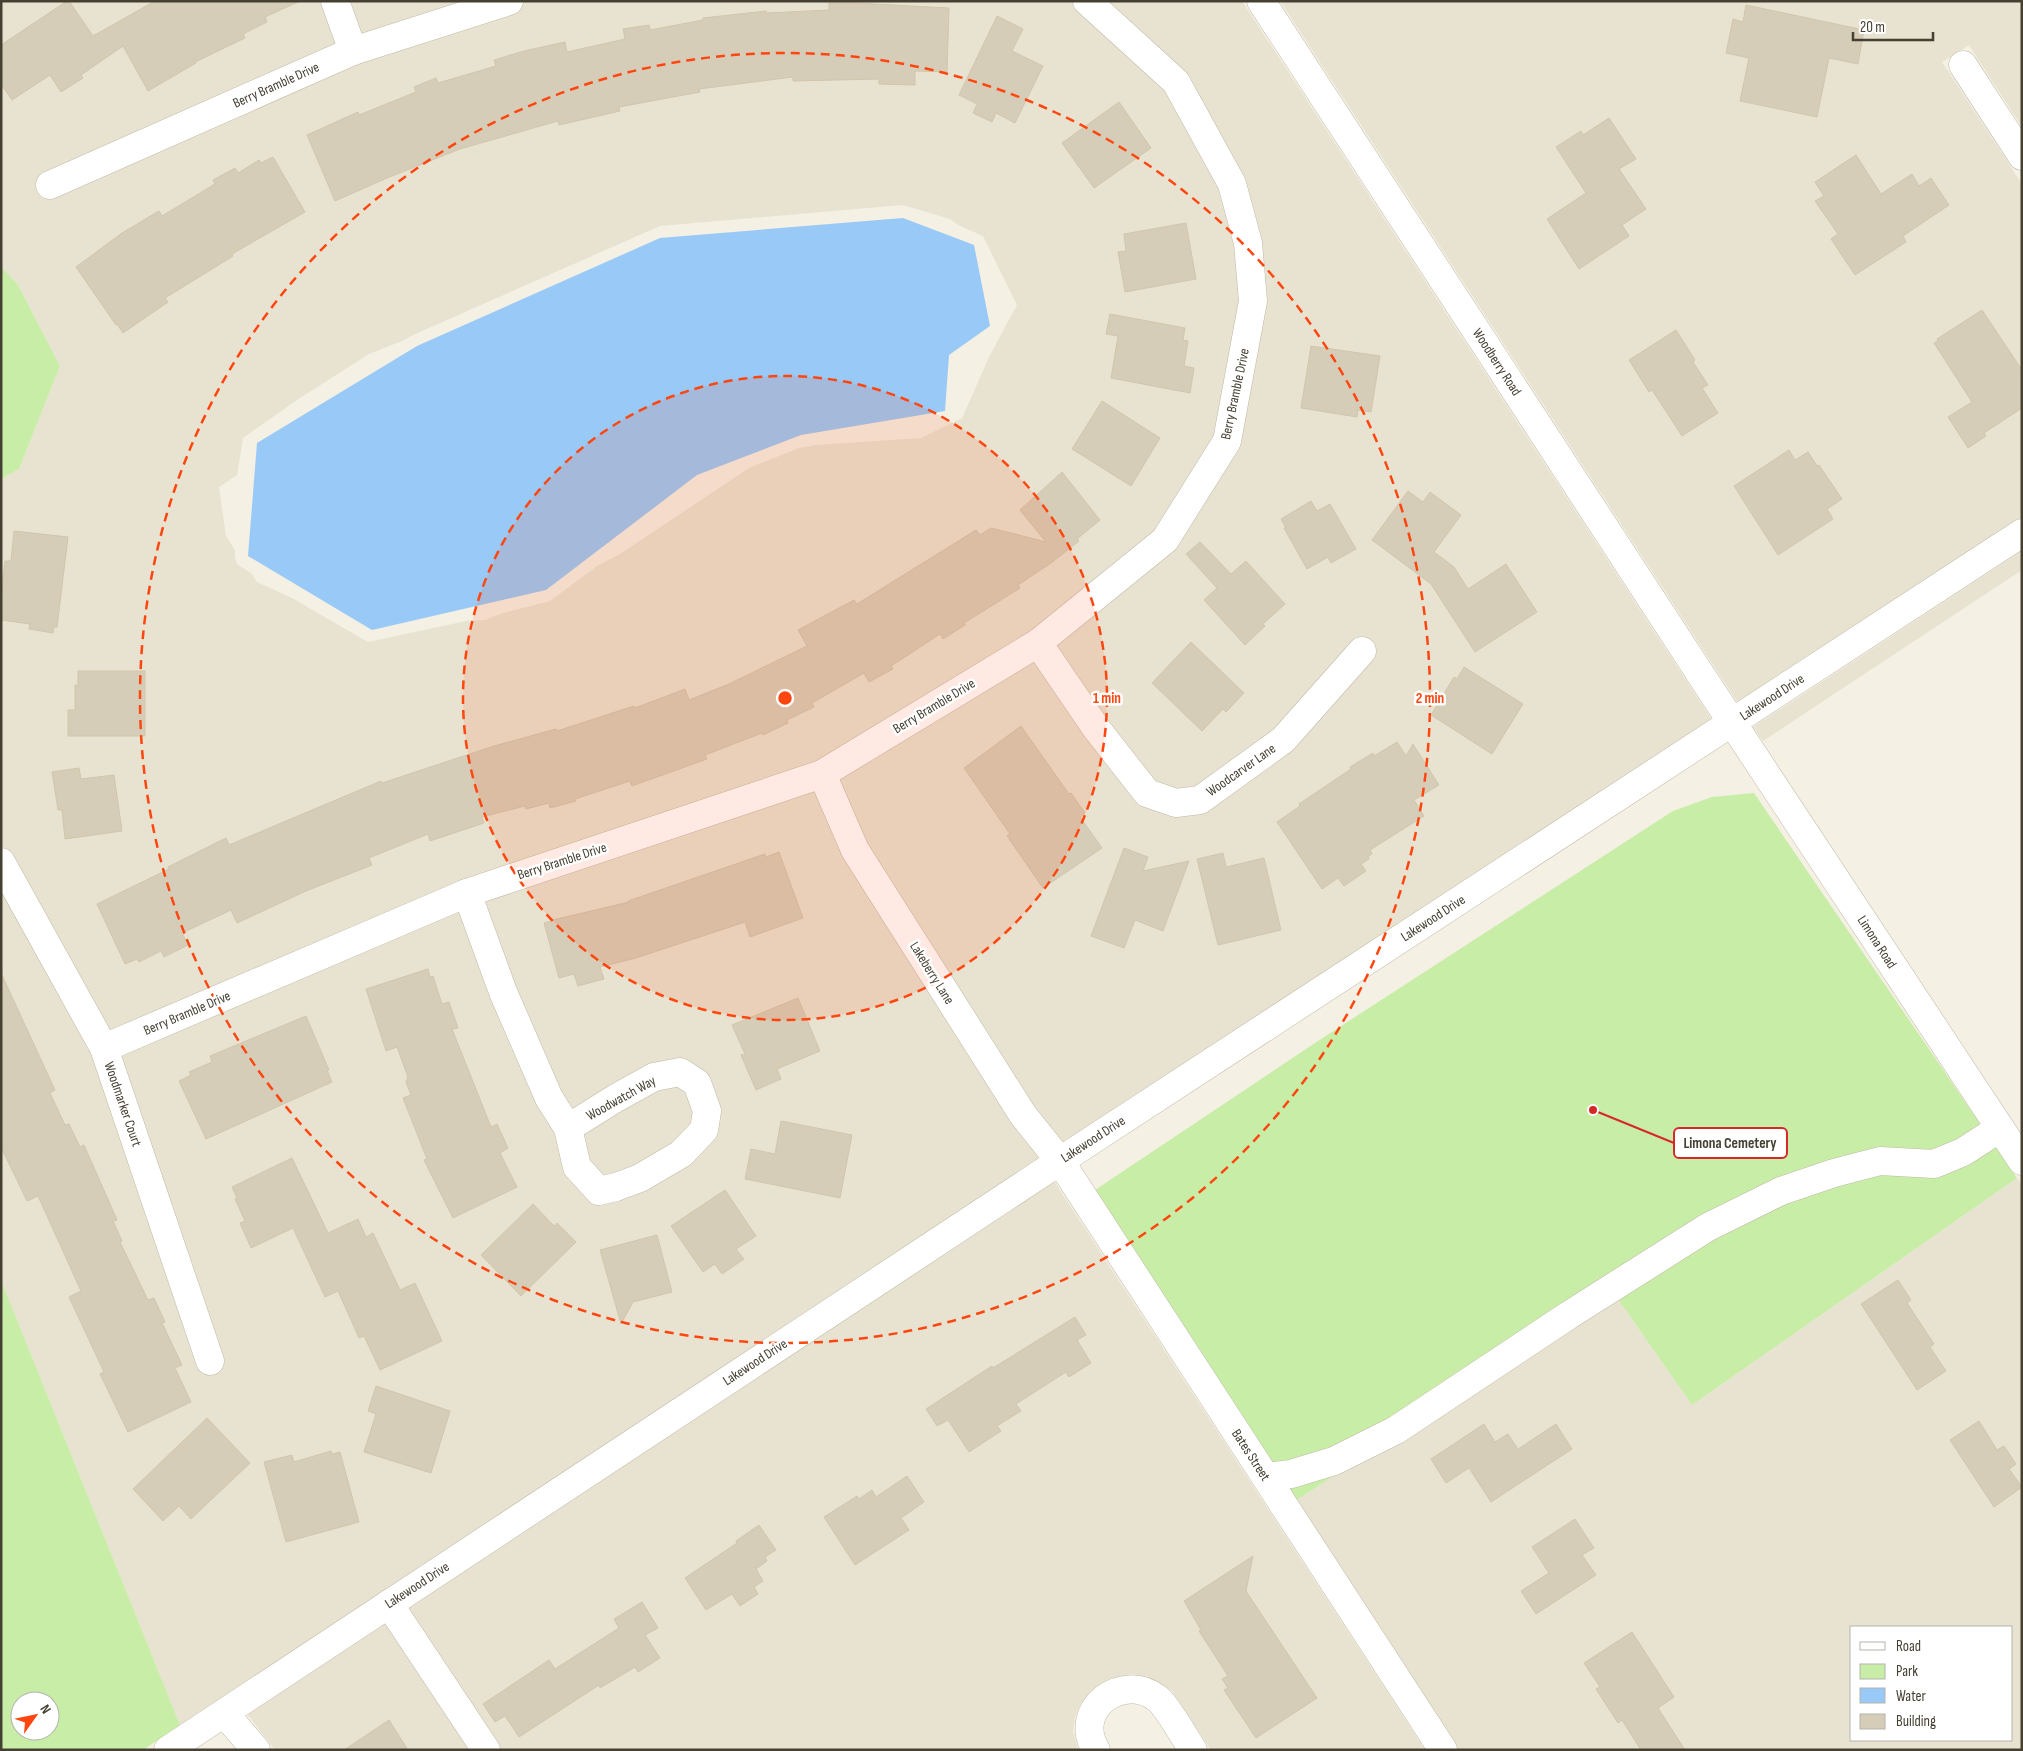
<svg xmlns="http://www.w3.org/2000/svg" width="2023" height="1751" font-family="'Sofia Sans Condensed',sans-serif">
	<rect width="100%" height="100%" fill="#f4f0e3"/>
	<g fill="#e8e3d1" fill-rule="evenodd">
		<path d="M 1,1 L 1242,1 L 1712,720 L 1039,1158 L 180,1725 L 1,1280 L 1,479 L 19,469 L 60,366 L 18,285 L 1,266 ZM 903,205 L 950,219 L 958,225 L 983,236 L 1017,305 L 989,357 L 962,418 L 921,438 L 816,445 L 799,448 L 749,468 L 620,554 L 597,566 L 550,601 L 503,613 L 485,620 L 466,621 L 368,642 L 292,598 L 257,582 L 252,574 L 237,564 L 235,557 L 235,550 L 226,536 L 219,487 L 237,475 L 243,438 L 297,400 L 369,354 L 402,341 L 413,335 L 660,226 Z"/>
		<path d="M 1280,1 L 2022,1 L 2022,127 L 1969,45 L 1942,62 L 2022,184 L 2022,517 L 1738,703 Z"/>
		<path d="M 2022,551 L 2022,570 L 1763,741 L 1753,727 Z"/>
		<path d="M 2017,1178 L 2022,1185 L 2022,1750 L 1458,1750 L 1295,1501 L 1615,1295 L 1692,1405 ZM 1852,1627 L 2012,1627 L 2012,1740 L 1852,1740 Z"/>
		<path d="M 1054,1181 L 1425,1750 L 1211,1750 L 1172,1691 L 1148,1677 L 1131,1674 L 1112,1679 L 1096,1688 L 1081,1703 L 1075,1717 L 1073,1731 L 1078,1750 L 275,1750 L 247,1714 Z"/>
	</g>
	<g fill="#c8eda7" fill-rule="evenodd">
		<path d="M 1,266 L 18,285 L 60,366 L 19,469 L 1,479 Z"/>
		<path d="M 1754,793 L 2017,1178 L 1692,1405 L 1615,1295 L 1295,1501 L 1092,1192 L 1318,1041 L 1673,811 L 1712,797 Z"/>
		<path d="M 1,1280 L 180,1725 L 143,1750 L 1,1750 ZM 20,1701 L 50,1701 L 50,1731 L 20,1731 Z"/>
	</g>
	<path fill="#99c9f7" d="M 903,218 L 974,245 L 990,326 L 949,355 L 945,411 L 801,435 L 697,475 L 546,590 L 372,630 L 248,556 L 257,443 L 417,346 L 660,238 Z"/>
	<g fill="#d6cdb8" stroke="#d2c5aa">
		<path d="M 67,1 L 69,1 L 93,36 L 155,1 L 300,1 L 265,17 L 267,22 L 243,34 L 245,38 L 195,62 L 196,63 L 148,91 L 123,46 L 81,75 L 83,78 L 61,92 L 50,75 L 12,100 L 1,84 L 1,45 Z"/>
		<path d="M 829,3 L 855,3 L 949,8 L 947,72 L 915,71 L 915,85 L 879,84 L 879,79 L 793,81 L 793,77 L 699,89 L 700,92 L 619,107 L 620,111 L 559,125 L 558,121 L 460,149 L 387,178 L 335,201 L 307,135 L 358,112 L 359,115 L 416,92 L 414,87 L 436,78 L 438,83 L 496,66 L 494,60 L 524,51 L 565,42 L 567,52 L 625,39 L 623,29 L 649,25 L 650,30 L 703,20 L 703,18 L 766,11 L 767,13 L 829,10 Z"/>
		<path d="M 1746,5 L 1864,30 L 1858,64 L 1829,58 L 1817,117 L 1740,101 L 1749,58 L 1726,53 L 1733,19 L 1743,22 Z"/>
		<path d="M 997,16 L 1023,29 L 1012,51 L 1043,66 L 1015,123 L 996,113 L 992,122 L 973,113 L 977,104 L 959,95 Z"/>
		<path d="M 1119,102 L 1151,148 L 1094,188 L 1062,143 Z"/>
		<path d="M 1609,118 L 1636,159 L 1619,169 L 1646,209 L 1622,225 L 1629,236 L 1579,269 L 1547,219 L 1586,193 L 1556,147 L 1581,131 L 1583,135 Z"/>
		<path d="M 1856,155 L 1881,194 L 1912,174 L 1919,186 L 1931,178 L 1949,205 L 1903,236 L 1906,242 L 1855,275 L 1831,239 L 1838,234 L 1815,201 L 1824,196 L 1815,182 Z"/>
		<path d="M 273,157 L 305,212 L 232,254 L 233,256 L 165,298 L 168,302 L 123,333 L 117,324 L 116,325 L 76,267 L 122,233 L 159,211 L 162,216 L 215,184 L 213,180 L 235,168 L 238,173 L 259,160 L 261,163 Z"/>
		<path d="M 1186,223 L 1196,279 L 1125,292 L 1118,252 L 1126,251 L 1124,234 Z"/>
		<path d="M 1982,310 L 2022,370 L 2022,408 L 1984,433 L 1986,436 L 1968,448 L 1948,417 L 1972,402 L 1934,343 L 1938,341 L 1937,339 Z"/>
		<path d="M 1110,314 L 1185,328 L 1183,340 L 1188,341 L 1184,366 L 1194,368 L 1190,393 L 1111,378 L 1118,336 L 1106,334 Z"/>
		<path d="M 1676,330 L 1695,360 L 1693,362 L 1708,385 L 1702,388 L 1718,413 L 1682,436 L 1652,390 L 1649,392 L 1629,360 Z"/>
		<path d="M 1311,346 L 1380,356 L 1371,412 L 1358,410 L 1357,417 L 1301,408 Z"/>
		<path d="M 1102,401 L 1160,438 L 1131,486 L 1072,449 Z"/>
		<path d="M 1789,450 L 1795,460 L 1808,452 L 1817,466 L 1819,465 L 1842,499 L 1827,509 L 1833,519 L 1778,555 L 1734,486 Z"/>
		<path d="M 1062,472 L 1100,520 L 1077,539 L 1079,541 L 1051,563 L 1018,585 L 1020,588 L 964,623 L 965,625 L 943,639 L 940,634 L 891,666 L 893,669 L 869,682 L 864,673 L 812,703 L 814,707 L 787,720 L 788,723 L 763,735 L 762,733 L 705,755 L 707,759 L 632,786 L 630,781 L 575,799 L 576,801 L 550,808 L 549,803 L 526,809 L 525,806 L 482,817 L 484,823 L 430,841 L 428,834 L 369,858 L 372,865 L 306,891 L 237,923 L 231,910 L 182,933 L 188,945 L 164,957 L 161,951 L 139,962 L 137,959 L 125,964 L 97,904 L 169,869 L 168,867 L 226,838 L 229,845 L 381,781 L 382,783 L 494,746 L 556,729 L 557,731 L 634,706 L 635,708 L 685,689 L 689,700 L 729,684 L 807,646 L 798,630 L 854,600 L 857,604 L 976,530 L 980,535 L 991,528 L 1046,542 L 1020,510 Z"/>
		<path d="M 1408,491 L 1423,502 L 1430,492 L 1461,515 L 1434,552 L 1454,567 L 1468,589 L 1506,564 L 1537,612 L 1475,652 L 1431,584 L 1372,540 Z"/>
		<path d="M 1311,501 L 1317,511 L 1330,504 L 1356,549 L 1331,563 L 1328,557 L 1307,569 L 1284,528 L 1286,528 L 1281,519 Z"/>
		<path d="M 14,531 L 68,537 L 57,627 L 54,627 L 53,633 L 29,629 L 30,624 L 1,620 L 1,598 L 5,561 L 11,561 Z"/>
		<path d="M 1200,542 L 1231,574 L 1246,561 L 1285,604 L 1263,624 L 1265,626 L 1245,645 L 1204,600 L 1217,588 L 1186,554 Z"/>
		<path d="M 1191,642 L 1244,693 L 1226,712 L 1223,709 L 1202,731 L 1152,683 Z"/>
		<path d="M 1464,667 L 1523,704 L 1492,754 L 1431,715 L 1454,677 L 1457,679 Z"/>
		<path d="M 78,671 L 145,671 L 145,736 L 68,736 L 68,710 L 75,710 L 75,685 L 78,685 Z"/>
		<path d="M 1021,726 L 1069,794 L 1071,793 L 1085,813 L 1080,817 L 1102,848 L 1043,888 L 1007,836 L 1010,834 L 964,768 Z"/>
		<path d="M 1397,742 L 1406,756 L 1413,744 L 1439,785 L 1414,800 L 1424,816 L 1370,850 L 1372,854 L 1368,856 L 1369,859 L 1361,864 L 1366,871 L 1344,886 L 1338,878 L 1322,889 L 1277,822 L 1300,806 L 1299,804 L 1351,769 L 1350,767 L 1373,753 L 1374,756 Z"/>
		<path d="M 79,768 L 81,779 L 114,775 L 122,831 L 65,839 L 62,810 L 58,810 L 52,772 Z"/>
		<path d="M 1124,848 L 1148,857 L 1143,871 L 1189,861 L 1163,931 L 1135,920 L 1124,948 L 1091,936 Z"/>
		<path d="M 779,852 L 803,918 L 750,937 L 745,922 L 636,958 L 600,967 L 604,979 L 578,986 L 574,974 L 559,978 L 544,923 L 557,919 L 629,902 L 628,901 L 765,854 L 766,857 Z"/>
		<path d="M 1223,853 L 1226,867 L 1264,858 L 1281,930 L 1218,945 L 1197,859 Z"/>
		<path d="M 428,969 L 430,977 L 433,976 L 442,1004 L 449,1002 L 458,1028 L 452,1029 L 491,1127 L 497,1124 L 508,1148 L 500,1153 L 517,1187 L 453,1218 L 424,1160 L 427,1159 L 403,1098 L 411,1095 L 406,1082 L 408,1077 L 397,1047 L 386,1051 L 366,989 Z"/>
		<path d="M 1,973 L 55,1090 L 50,1093 L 65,1125 L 69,1124 L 80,1147 L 84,1145 L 117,1220 L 113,1221 L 122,1241 L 120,1242 L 148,1300 L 154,1298 L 165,1322 L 162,1323 L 182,1365 L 175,1368 L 191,1402 L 128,1432 L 100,1374 L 104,1372 L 69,1297 L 81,1291 L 38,1196 L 27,1201 L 1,1147 Z"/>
		<path d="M 798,998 L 820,1051 L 777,1069 L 781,1079 L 756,1090 L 741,1055 L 745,1054 L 732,1025 Z"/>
		<path d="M 306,1016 L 329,1070 L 327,1070 L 332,1082 L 206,1139 L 179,1081 L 191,1075 L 189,1072 L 212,1062 L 210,1056 Z"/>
		<path d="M 781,1121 L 852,1135 L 840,1198 L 745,1179 L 751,1149 L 775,1154 Z"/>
		<path d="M 292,1158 L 328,1233 L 358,1219 L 366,1237 L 373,1233 L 400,1290 L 415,1283 L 442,1341 L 380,1370 L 364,1336 L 359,1338 L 338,1291 L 325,1297 L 293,1228 L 251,1248 L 240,1223 L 245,1221 L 235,1199 L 237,1198 L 232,1187 Z"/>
		<path d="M 725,1190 L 756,1236 L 736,1249 L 744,1259 L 722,1274 L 715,1264 L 703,1272 L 671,1226 Z"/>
		<path d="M 533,1204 L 554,1226 L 557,1223 L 576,1242 L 521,1296 L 481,1255 Z"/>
		<path d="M 657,1235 L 672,1292 L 633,1302 L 621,1324 L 600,1250 Z"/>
		<path d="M 1898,1280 L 1911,1300 L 1907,1303 L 1934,1344 L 1930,1347 L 1946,1371 L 1917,1390 L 1861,1304 Z"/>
		<path d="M 1075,1317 L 1086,1335 L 1077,1340 L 1091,1363 L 1069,1377 L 1066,1372 L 1016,1404 L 1021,1411 L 997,1426 L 1001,1431 L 969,1452 L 948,1420 L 937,1426 L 926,1409 L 992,1366 L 993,1368 Z"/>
		<path d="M 376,1386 L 450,1411 L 431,1473 L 364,1452 L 376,1414 L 368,1411 Z"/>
		<path d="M 207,1418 L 250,1463 L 191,1519 L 179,1506 L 163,1521 L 133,1489 Z"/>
		<path d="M 1979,1421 L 1997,1450 L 2004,1446 L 2016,1464 L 2009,1469 L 2022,1487 L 1994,1507 L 1950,1440 Z"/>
		<path d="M 1484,1424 L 1495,1442 L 1508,1434 L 1518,1449 L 1556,1424 L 1572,1449 L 1491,1502 L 1469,1468 L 1446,1483 L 1431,1459 Z"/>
		<path d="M 331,1451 L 332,1454 L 340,1452 L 359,1522 L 286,1542 L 264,1462 L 292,1455 L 294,1462 Z"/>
		<path d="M 907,1476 L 924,1502 L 901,1518 L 909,1530 L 855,1565 L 824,1517 L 857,1496 L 859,1499 L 872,1490 L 876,1497 Z"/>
		<path d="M 1575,1519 L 1594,1548 L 1582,1555 L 1596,1575 L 1536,1614 L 1521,1591 L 1549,1573 L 1532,1547 Z"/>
		<path d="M 759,1525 L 776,1550 L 765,1557 L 767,1561 L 756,1569 L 763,1581 L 754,1587 L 758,1594 L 740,1606 L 732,1594 L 706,1610 L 685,1578 L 737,1543 L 736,1541 Z"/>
		<path d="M 1253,1556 L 1246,1591 L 1317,1698 L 1256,1738 L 1224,1690 L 1228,1688 L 1222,1679 L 1228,1676 L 1199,1631 L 1201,1630 L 1184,1601 Z"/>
		<path d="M 642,1602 L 658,1628 L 645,1635 L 660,1658 L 638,1672 L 635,1667 L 600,1688 L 599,1685 L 519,1737 L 505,1716 L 495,1722 L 483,1704 L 549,1660 L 555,1669 L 619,1628 L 614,1619 Z"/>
		<path d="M 1632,1632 L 1674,1697 L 1658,1708 L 1685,1750 L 1641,1750 L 1622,1720 L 1618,1723 L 1596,1689 L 1600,1687 L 1584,1663 Z"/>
		<path d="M 389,1720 L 408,1750 L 344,1750 Z"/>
	</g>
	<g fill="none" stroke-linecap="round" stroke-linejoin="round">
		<g stroke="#c0b9a5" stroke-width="29">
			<g id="minor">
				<path d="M 335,1 L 353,51"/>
				<path d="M 1261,1 L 1733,724 L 2022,1161"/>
				<path d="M 1963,65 L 2022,156"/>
				<path d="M 50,185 L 353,51 L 509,1"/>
				<path d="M 1038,643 L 1096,728 L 1147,793 L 1176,803 L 1200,800 L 1283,740 L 1362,651"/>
				<path d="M 822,774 L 855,850 L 1023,1115 L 1060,1161 L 1443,1750"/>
				<path d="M 1,862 L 104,1048 L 210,1361"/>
				<path d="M 467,893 L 503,992 L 549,1098 L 568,1128 L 577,1167 L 599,1191 L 616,1187 L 640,1178 L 681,1154 L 704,1130 L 707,1111 L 697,1083 L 680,1072 L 654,1077 L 616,1098 L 568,1128"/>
				<path d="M 104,1048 L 467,893 L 822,774 L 1038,643 L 1165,540 L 1227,441 L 1253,301 L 1248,243 L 1232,184 L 1176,82 L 1087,1"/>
				<path d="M 1266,1477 L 1291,1474 L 1334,1461 L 1396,1430 L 1569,1315 L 1708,1227 L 1781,1191 L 1834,1173 L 1880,1161 L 1934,1164 L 1963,1152 L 2000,1128"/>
				<path d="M 389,1604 L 486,1750"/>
				<path d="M 224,1713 L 256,1750"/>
				<path d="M 168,1750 L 1060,1161 L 2022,533"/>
				<path d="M 1096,1750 C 1071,1709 1123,1671 1158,1699 C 1167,1706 1185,1738 1193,1750"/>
			</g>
		</g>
		<use href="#minor" stroke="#fff" stroke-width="28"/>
	</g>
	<circle cx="785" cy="698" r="322" fill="#ff460f" fill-opacity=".12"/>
	<g fill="none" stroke="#ff460f" stroke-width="2.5" stroke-dasharray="9 6">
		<circle cx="785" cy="698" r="322"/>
		<circle cx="785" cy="698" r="645"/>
	</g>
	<g text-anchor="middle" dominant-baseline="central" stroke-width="5" stroke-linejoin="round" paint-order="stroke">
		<g font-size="14" fill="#464033" stroke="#fff">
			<text transform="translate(276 85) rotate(-24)">Berry Bramble Drive</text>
			<text transform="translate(1497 362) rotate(57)">Woodberry Road</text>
			<text transform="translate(1235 394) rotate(-78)">Berry Bramble Drive</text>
			<text transform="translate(1772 697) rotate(-33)">Lakewood Drive</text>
			<text transform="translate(934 706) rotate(-31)">Berry Bramble Drive</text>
			<text transform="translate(1241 770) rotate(-35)">Woodcarver Lane</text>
			<text transform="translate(562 861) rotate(-18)">Berry Bramble Drive</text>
			<text transform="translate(1433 918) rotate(-33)">Lakewood Drive</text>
			<text transform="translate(1877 942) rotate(57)">Limona Road</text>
			<text transform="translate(932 973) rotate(58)">Lakeberry Lane</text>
			<text transform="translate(187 1013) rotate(-23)">Berry Bramble Drive</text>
			<text transform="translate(621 1098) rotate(-29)">Woodwatch Way</text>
			<text transform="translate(123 1104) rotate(71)">Woodmarker Court</text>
			<text transform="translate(1093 1139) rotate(-33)">Lakewood Drive</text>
			<text transform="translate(755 1362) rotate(-33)">Lakewood Drive</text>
			<text transform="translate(1251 1455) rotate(57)">Bates Street</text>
			<text transform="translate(417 1585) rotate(-33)">Lakewood Drive</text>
		</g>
	</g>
	<circle cx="785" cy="698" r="8" fill="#ff460f" stroke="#fff" stroke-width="2.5"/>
	<g font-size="15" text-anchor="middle" font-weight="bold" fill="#ff460f" stroke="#fff" stroke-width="5" stroke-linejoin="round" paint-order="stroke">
		<text x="1107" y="703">1 min</text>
		<text x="1430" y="703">2 min</text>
	</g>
	<path fill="none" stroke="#d62828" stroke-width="2" d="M1593 1110L1674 1143"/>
	<circle fill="#d62828" stroke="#fff" stroke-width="2" cx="1593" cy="1110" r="5"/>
	<rect fill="#fff" stroke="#d62828" stroke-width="2" x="1674" y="1128" width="113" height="30" rx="5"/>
	<g font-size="15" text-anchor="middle" font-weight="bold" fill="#464033">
		<text x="1730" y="1148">Limona Cemetery</text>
	</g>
	<rect width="2023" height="1751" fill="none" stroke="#464033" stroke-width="5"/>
	<rect x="1850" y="1626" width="162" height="115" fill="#ffffff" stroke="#b5b3ad"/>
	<rect x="1860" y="1642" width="25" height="8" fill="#ffffff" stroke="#b5b3ad"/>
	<text x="1896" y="1651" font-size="15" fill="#464033">Road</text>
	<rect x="1860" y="1664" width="25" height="15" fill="#c8eda7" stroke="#b5b3ad"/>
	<text x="1896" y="1676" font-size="15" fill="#464033">Park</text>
	<rect x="1860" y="1688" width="25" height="15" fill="#99c9f7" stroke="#b5b3ad"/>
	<text x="1896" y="1701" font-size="15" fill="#464033">Water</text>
	<rect x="1860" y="1714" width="25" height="15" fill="#d6cdb8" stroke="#b5b3ad"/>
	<text x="1896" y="1726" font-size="15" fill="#464033">Building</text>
	<g transform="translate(35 1716) rotate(57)"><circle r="24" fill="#ffffff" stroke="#b5b3ad"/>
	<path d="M0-4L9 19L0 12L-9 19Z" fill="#ff460f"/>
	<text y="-8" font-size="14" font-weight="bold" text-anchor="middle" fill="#464033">N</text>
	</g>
	<path d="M1853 32v8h80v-8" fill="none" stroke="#464033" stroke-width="2.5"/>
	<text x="1860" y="32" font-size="15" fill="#464033" stroke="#ffffff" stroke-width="4" paint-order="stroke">20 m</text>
</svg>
